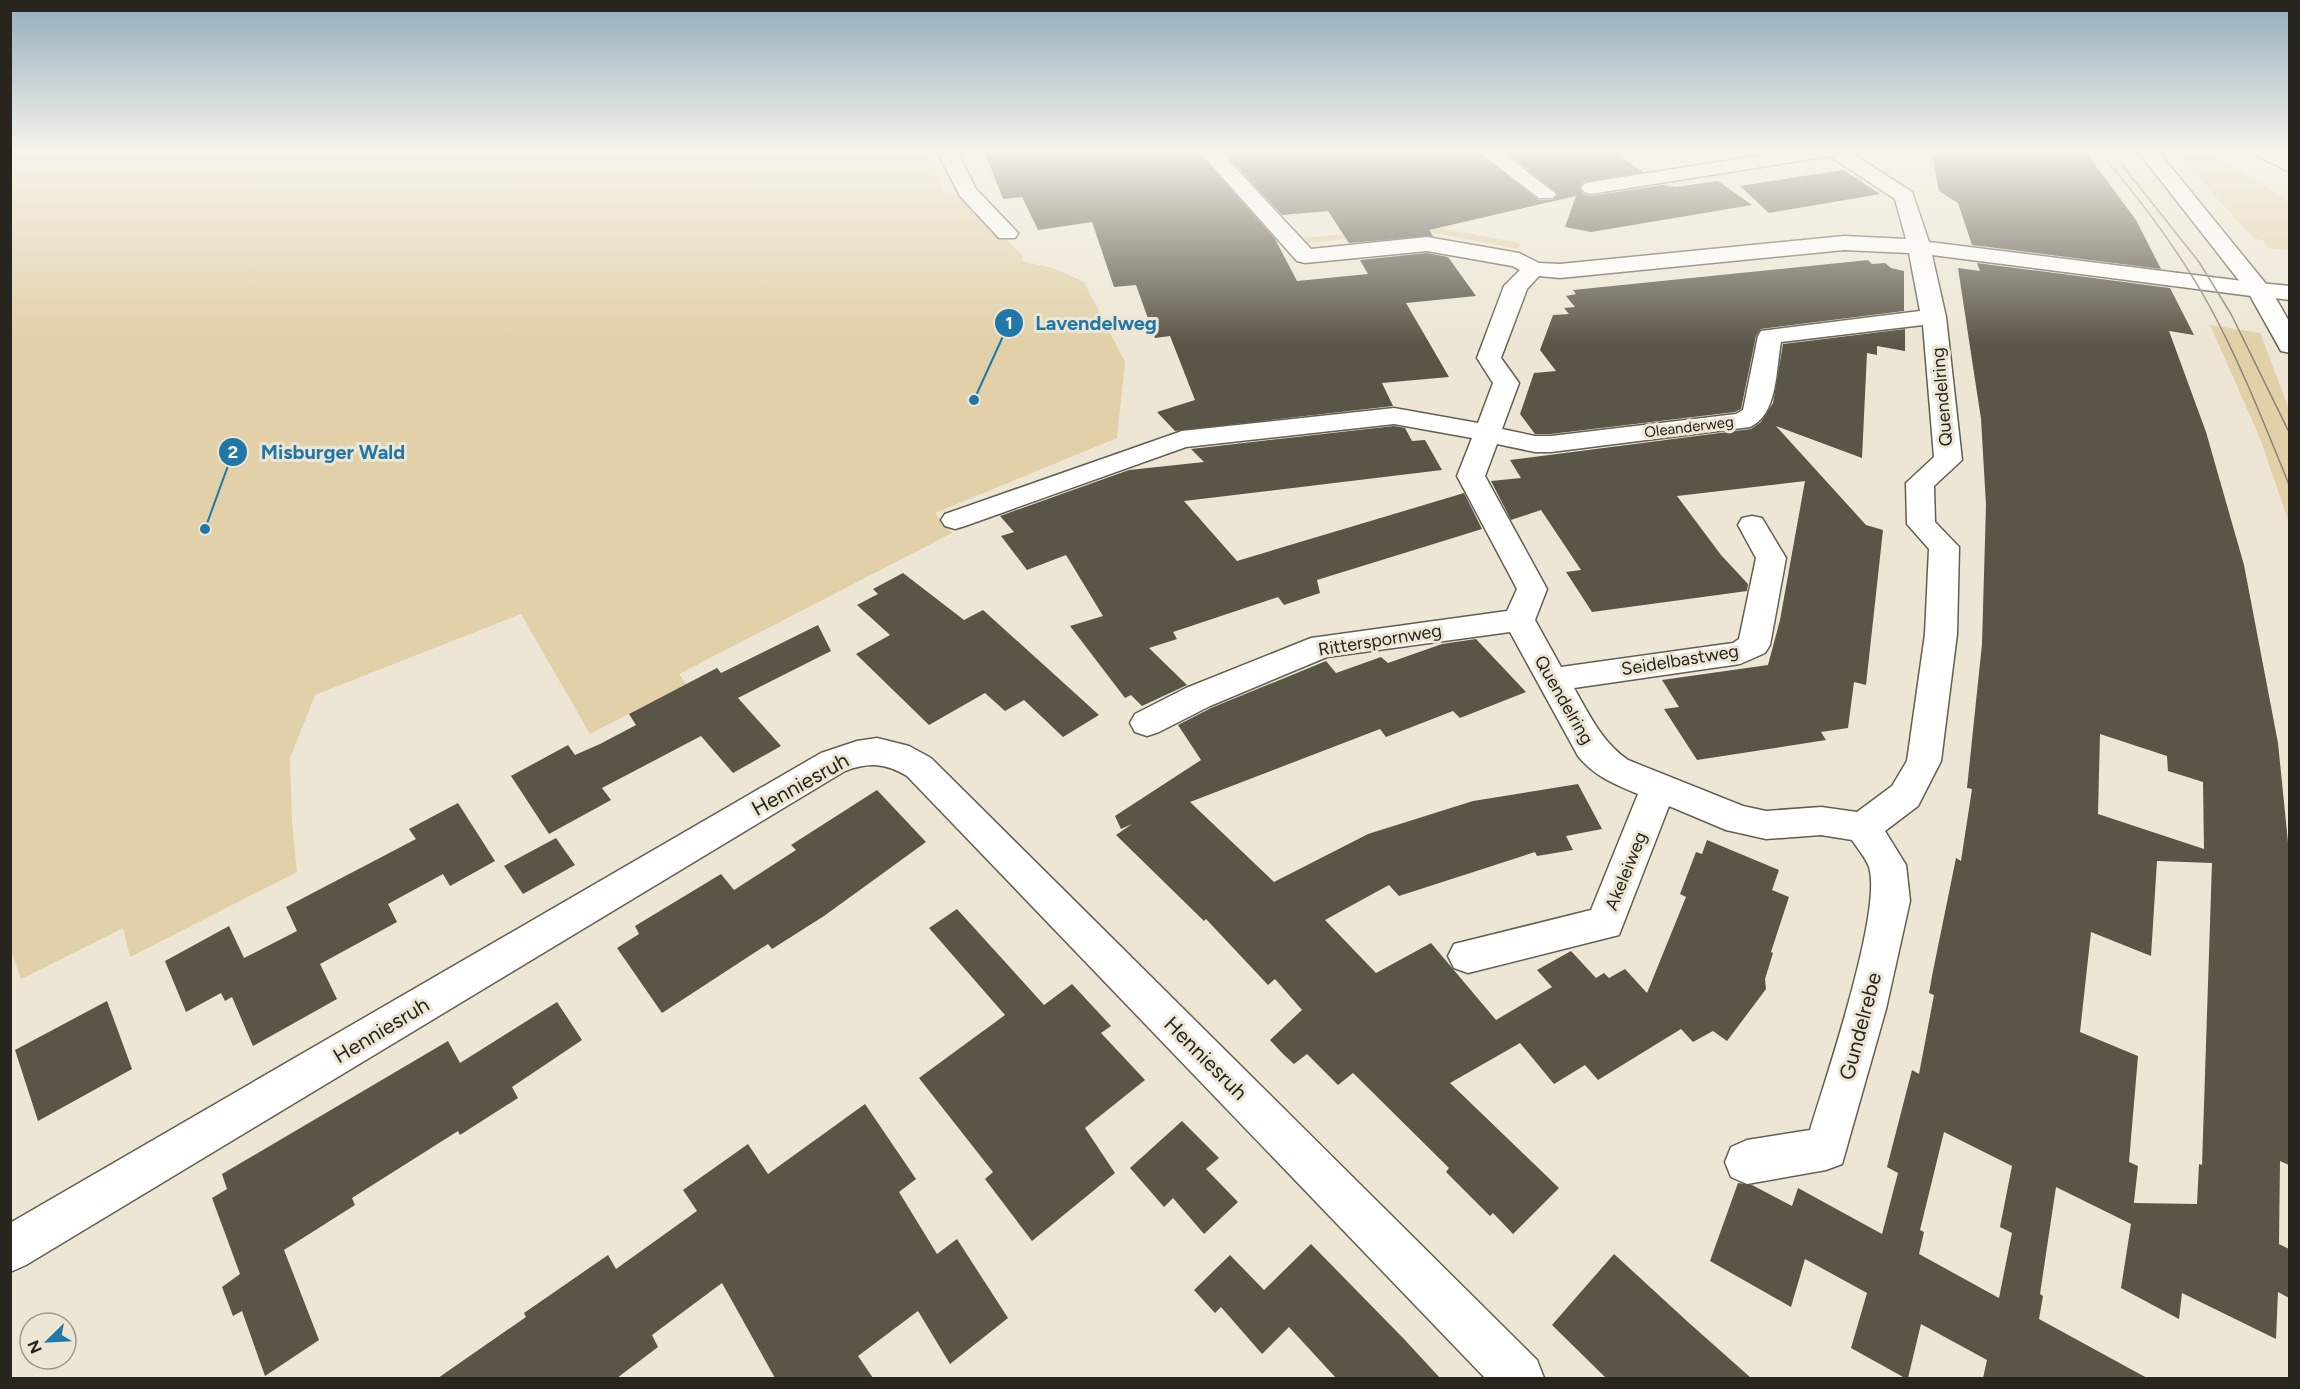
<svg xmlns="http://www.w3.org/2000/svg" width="2300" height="1389" font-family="Figtree,sans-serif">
	<rect width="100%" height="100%" fill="#ede6d4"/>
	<g fill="#e1d0a8">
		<path d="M 11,150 L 928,150 L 944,192 L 961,194 L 1023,256 L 1022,261 L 1056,269 L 1084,282 L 1125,362 L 1117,438 L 935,513 L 952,533 L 679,674 L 686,684 L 590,734 L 521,614 L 315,695 L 290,758 L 292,821 L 297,872 L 130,957 L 123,928 L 21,979 L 11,951 Z"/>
		<path d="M 2173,150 L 2206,150 L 2289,201 L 2289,250 L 2268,248 L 2263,240 L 2254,239 Z"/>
		<path d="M 1428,226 L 1520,243 L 1518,249 L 1426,231 L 1307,243 L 1304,238 Z"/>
		<path d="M 2210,325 L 2260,333 L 2289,409 L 2289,523 L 2260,438 Z"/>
	</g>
	<g fill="#5b5547" fill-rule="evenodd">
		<path d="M 984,150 L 1196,150 L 1275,239 L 1297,281 L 1368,274 L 1360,260 L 1427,253 L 1448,257 L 1476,296 L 1406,303 L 1449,377 L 1382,383 L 1393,406 L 1175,431 L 1157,412 L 1195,400 L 1170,336 L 1155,338 L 1136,285 L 1114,287 L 1092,222 L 1038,230 L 1022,197 L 1003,199 Z"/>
		<path d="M 1222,150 L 1474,150 L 1539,200 L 1553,200 L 1558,194 L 1503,150 L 1611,150 L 1643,172 L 1583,182 L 1579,188 L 1583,194 L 1591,196 L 1663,185 L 1675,187 L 1718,181 L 1752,205 L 1591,232 L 1565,227 L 1576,196 L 1429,230 L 1433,236 L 1349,243 L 1328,211 L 1282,215 Z"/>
		<path d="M 1931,150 L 2084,150 L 2136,220 L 2161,269 L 1972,245 L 1958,203 L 1939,191 Z"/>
		<path d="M 1843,170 L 1880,194 L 1769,213 L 1740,186 Z"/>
		<path d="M 1868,260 L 1872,264 L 1885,263 L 1891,268 L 1904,271 L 1904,311 L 1761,329 L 1756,336 L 1741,409 L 1735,412 L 1551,434 L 1535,434 L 1520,414 L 1534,373 L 1556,371 L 1540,350 L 1553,315 L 1569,314 L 1564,308 L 1575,307 L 1566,296 L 1576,294 L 1573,290 Z"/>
		<path d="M 1977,263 L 2170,288 L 2194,335 L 2169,331 L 2206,432 L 2244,565 L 2278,743 L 2289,852 L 2289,1165 L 2280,1161 L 2279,1244 L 2289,1249 L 2289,1298 L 2278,1292 L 2276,1339 L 2182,1293 L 2179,1319 L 2121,1288 L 2131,1224 L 2056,1187 L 2040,1294 L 2043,1296 L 2039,1319 L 2147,1378 L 1983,1378 L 1987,1360 L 1921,1324 L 1908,1378 L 1905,1378 L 1851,1348 L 1867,1293 L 1805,1259 L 1791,1307 L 1710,1261 L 1738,1183 L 1752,1185 L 1792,1206 L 1798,1188 L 1882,1234 L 1898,1173 L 1887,1167 L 1912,1070 L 1919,1074 L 1934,995 L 1929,993 L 1933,971 L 1956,858 L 1961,861 L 1972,789 L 1967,788 L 1982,644 L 1986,505 L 1981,419 L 1958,268 L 1980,271 ZM 2100,734 L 2167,756 L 2168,771 L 2203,782 L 2204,849 L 2098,814 ZM 2157,861 L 2212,863 L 2202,1165 L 2199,1164 L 2197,1204 L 2134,1203 L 2133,1211 L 2138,1166 L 2129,1162 L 2138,1056 L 2080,1032 L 2091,932 L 2151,956 ZM 1944,1132 L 2012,1166 L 2000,1227 L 2012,1233 L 1999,1298 L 1919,1254 L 1924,1232 L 1920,1230 Z"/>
		<path d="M 1905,329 L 1905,351 L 1877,346 L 1877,355 L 1867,353 L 1862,458 L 1776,426 L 1866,525 L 1883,530 L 1866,685 L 1854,682 L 1848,728 L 1821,732 L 1826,740 L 1697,760 L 1664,709 L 1679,707 L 1662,680 L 1768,665 L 1780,620 L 1805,481 L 1677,496 L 1721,555 L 1748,584 L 1747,591 L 1592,612 L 1566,572 L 1581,570 L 1541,510 L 1511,520 L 1491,481 L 1521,478 L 1510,460 L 1751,429 L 1761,422 L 1773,403 L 1783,344 Z"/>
		<path d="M 1394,426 L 1405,428 L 1412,441 L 1425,440 L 1442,470 L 1184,501 L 1237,561 L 1464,493 L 1482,529 L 1317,580 L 1320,593 L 1284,605 L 1278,597 L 1173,632 L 1177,639 L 1149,648 L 1187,685 L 1142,706 L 1131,695 L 1125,698 L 1070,626 L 1103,616 L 1066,555 L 1027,570 L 1001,536 L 1014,532 L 1000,516 L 1129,470 L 1204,462 L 1191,449 Z"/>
		<path d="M 903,573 L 964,620 L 983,610 L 1099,715 L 1063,737 L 1024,700 L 1005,711 L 985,693 L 929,725 L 856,654 L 890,635 L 857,605 L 878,594 L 873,589 Z"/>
		<path d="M 818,625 L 831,651 L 738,698 L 781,746 L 733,773 L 701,736 L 602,788 L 611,800 L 549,834 L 511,776 L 568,745 L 575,755 L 600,744 L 636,725 L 629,714 L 717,668 L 721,673 Z"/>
		<path d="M 1476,639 L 1526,692 L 1460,718 L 1453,711 L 1386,737 L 1380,729 L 1190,802 L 1274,882 L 1368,834 L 1473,801 L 1578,784 L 1602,829 L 1566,836 L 1573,850 L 1537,856 L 1535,852 L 1399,896 L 1389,885 L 1325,920 L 1376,973 L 1431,943 L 1496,1020 L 1552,987 L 1537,970 L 1571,951 L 1596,978 L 1604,973 L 1609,978 L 1625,969 L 1647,993 L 1686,897 L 1680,894 L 1696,852 L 1702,854 L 1707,840 L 1779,870 L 1772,890 L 1789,897 L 1771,952 L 1773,953 L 1765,979 L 1766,989 L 1727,1041 L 1713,1031 L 1693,1042 L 1681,1029 L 1598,1080 L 1585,1065 L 1554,1084 L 1520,1043 L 1450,1083 L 1559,1188 L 1513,1234 L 1493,1213 L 1490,1216 L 1446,1172 L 1449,1168 L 1353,1073 L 1338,1085 L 1307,1054 L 1294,1064 L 1284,1055 L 1270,1040 L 1302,1010 L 1275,979 L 1268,985 L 1206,919 L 1204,921 L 1116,835 L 1132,824 L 1121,829 L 1115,816 L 1201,760 L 1178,725 L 1211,708 L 1326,661 L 1336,673 L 1381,657 L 1388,663 L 1442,644 Z"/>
		<path d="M 877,790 L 926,842 L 824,916 L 772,949 L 768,944 L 662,1013 L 617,948 L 639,934 L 635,926 L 721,874 L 734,890 L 796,850 L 791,845 Z"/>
		<path d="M 458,803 L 495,861 L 450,886 L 443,874 L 388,904 L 397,922 L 320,964 L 337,999 L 253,1046 L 232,997 L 225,1001 L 221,993 L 186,1012 L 165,961 L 229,926 L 244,958 L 297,931 L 286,907 L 416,839 L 409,829 Z"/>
		<path d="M 556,838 L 575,865 L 523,894 L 504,866 Z"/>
		<path d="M 957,909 L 1044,1005 L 1072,984 L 1111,1026 L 1101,1033 L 1145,1080 L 1085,1128 L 1115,1173 L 1032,1241 L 985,1179 L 993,1172 L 919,1078 L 1005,1015 L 929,928 Z"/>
		<path d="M 107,1001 L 132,1069 L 38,1121 L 15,1050 Z"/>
		<path d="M 557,1002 L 582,1040 L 512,1087 L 518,1098 L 460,1135 L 458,1131 L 352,1198 L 355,1205 L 284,1250 L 319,1340 L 265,1376 L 242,1311 L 233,1316 L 222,1287 L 240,1274 L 212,1198 L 227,1189 L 222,1174 L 448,1041 L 460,1063 Z"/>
		<path d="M 865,1104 L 916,1179 L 899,1192 L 937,1254 L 957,1239 L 1008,1318 L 950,1364 L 918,1311 L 858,1356 L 873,1378 L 775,1378 L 722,1283 L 652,1335 L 658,1347 L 617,1378 L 438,1378 L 526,1317 L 524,1313 L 608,1255 L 616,1269 L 697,1211 L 683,1190 L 748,1144 L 768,1174 Z"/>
		<path d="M 1182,1121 L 1219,1158 L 1206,1169 L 1238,1202 L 1204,1234 L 1173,1198 L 1164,1207 L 1130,1168 Z"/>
		<path d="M 1311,1244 L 1404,1339 L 1440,1378 L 1336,1378 L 1289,1327 L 1262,1354 L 1221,1307 L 1215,1313 L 1194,1290 L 1230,1255 L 1264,1290 Z"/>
		<path d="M 1614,1254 L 1688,1322 L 1751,1378 L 1606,1378 L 1552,1325 Z"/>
	</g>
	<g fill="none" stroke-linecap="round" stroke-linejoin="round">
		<g stroke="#645e4f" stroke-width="3">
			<g id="minor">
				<path d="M 936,150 L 956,150 L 976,189 L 1018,233 L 1015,238 L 999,238 L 960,196 Z"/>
				<path d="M 1198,150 L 1219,150 L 1311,249 L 1427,237 L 1519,253 L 1539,263 L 1560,264 L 1844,236 L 1906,239 L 1895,199 L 1830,156 L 1591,194 L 1584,192 L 1581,188 L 1584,184 L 1591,182 L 1795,150 L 1847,150 L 1912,192 L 1929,242 L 2259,283 L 2267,285 L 2271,290 L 2267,295 L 2259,297 L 1932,255 L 1946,317 L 1962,460 L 1934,486 L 1935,522 L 1959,547 L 1957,634 L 1941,761 L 1918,806 L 1885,831 L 1906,865 L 1910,901 L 1886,1009 L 1842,1164 L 1826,1170 L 1747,1184 L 1731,1177 L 1725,1162 L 1731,1147 L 1747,1140 L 1810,1130 C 1825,1080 1883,910 1869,867 C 1866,858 1857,848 1852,840 L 1821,835 L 1766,839 L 1726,830 L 1669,806 L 1619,935 L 1468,973 L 1454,968 L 1448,956 L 1454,944 L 1591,910 L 1638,794 C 1614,784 1594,776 1578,756 L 1510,632 L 1327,657 L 1210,706 L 1159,732 L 1147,736 L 1135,732 L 1130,723 L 1135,714 L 1186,688 L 1311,638 L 1507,611 L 1517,589 L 1457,476 L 1472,438 L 1394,424 L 1186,447 L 965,526 L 955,529 L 945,526 L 941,520 L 945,514 L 1182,431 L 1394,408 L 1478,423 L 1493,383 L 1477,358 L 1504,286 L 1520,270 L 1512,266 L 1427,251 L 1305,263 L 1297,261 ZM 1844,250 L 1909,253 L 1920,311 L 1761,331 L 1758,336 L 1743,410 L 1736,414 L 1551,436 L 1535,436 L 1502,429 L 1519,383 L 1501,358 L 1527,289 L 1539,276 L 1560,278 ZM 1923,325 L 1934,457 L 1906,483 L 1907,524 L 1929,549 L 1925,634 L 1907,761 L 1892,786 L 1857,812 L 1821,807 L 1766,811 L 1743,806 L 1628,760 C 1602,742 1590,716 1574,688 L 1740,664 L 1765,653 L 1770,645 L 1786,558 L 1762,518 L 1752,516 L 1742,518 L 1738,525 L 1756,558 L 1739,639 L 1733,643 L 1561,667 L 1535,620 L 1547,589 L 1485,476 L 1497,444 L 1535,452 L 1551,452 L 1750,427 C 1778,415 1776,368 1781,342 Z"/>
				<path d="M 1476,150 L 1499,150 L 1556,194 L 1553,198 L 1539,198 Z"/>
				<path d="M 2250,150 L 2275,150 L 2290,158 L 2290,172 L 2253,154 Z"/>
				<path d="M 877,738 L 909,746 L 931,758 L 1537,1360 L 1544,1378 L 1485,1378 L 907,776 C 885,763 869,762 845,771 L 26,1265 L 10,1272 L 10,1223 L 821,753 L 857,741 Z"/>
			</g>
		</g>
		<g stroke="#645e4f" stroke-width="3">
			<path id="tertiary" d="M 2259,283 L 2290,286 L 2290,300 L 2251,295 L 2247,290 L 2251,285 Z"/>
		</g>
		<g stroke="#645e4f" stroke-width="3">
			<path id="secondary" d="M 2137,150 L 2157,150 L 2271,290 L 2290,323 L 2290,353 L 2281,351 L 2248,292 Z"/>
		</g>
		<use href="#minor" fill="#fff" fill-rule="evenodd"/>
		<use href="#tertiary" fill="#fff" fill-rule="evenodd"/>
		<use href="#secondary" fill="#fff" fill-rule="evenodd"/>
		<g stroke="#888477" stroke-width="1.5">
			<path d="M 2098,150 C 2140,199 2179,250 2210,307 C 2241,364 2265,426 2290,487"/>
			<path d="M 2122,165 L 2199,262 L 2231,314 L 2290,434"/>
		</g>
	</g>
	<linearGradient id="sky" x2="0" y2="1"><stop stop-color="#93adbd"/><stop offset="0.44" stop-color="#f7f4ec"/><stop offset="1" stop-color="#f7f4ec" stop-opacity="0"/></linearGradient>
	<rect width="2300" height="344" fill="url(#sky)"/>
	<g text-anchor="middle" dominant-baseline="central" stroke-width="6" stroke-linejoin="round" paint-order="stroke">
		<g font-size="15" fill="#27251e" stroke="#ede6d4">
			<text transform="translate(1689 427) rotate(-7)">Oleanderweg</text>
		</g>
		<g font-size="18" fill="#27251e" stroke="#ede6d4">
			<text transform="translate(1942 397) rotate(-95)">Quendelring</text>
			<text transform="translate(1380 640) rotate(-9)">Ritterspornweg</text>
			<text transform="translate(1680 660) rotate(-9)">Seidelbastweg</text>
			<text transform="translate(1564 700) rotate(60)">Quendelring</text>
			<text transform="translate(1626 871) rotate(-68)">Akeleiweg</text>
		</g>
		<g font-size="21" fill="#27251e" stroke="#ede6d4">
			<text transform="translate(800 784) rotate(-29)">Henniesruh</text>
			<text transform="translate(1860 1026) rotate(-75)">Gundelrebe</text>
			<text transform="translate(381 1030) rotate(-31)">Henniesruh</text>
			<text transform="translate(1206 1058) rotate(45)">Henniesruh</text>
		</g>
	</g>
	<path fill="none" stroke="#2177a7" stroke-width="2" d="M974 400L1009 323M205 529L233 452"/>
	<g fill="#2177a7" stroke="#ede6d4" stroke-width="2">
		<circle cx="974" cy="400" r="6"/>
		<circle cx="205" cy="529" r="6"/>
		<circle cx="1009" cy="323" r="15"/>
		<circle cx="233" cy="452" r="15"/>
	</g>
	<g font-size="18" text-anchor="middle" font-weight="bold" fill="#fff">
		<text x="1009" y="329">1</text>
		<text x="233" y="458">2</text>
	</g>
	<g font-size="20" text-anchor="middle" font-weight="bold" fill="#2177a7" stroke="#ede6d4" stroke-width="6" stroke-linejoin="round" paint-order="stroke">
		<text x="1096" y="330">Lavendelweg</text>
		<text x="333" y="459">Misburger Wald</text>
	</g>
	<rect width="2300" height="1389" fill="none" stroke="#27251e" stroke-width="24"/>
	<g transform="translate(48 1341) rotate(246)"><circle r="28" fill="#ede6d4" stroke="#9e998b" stroke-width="1.5"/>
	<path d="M0-4.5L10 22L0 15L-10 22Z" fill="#2177a7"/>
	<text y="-9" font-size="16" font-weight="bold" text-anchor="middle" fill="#27251e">N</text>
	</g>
</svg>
